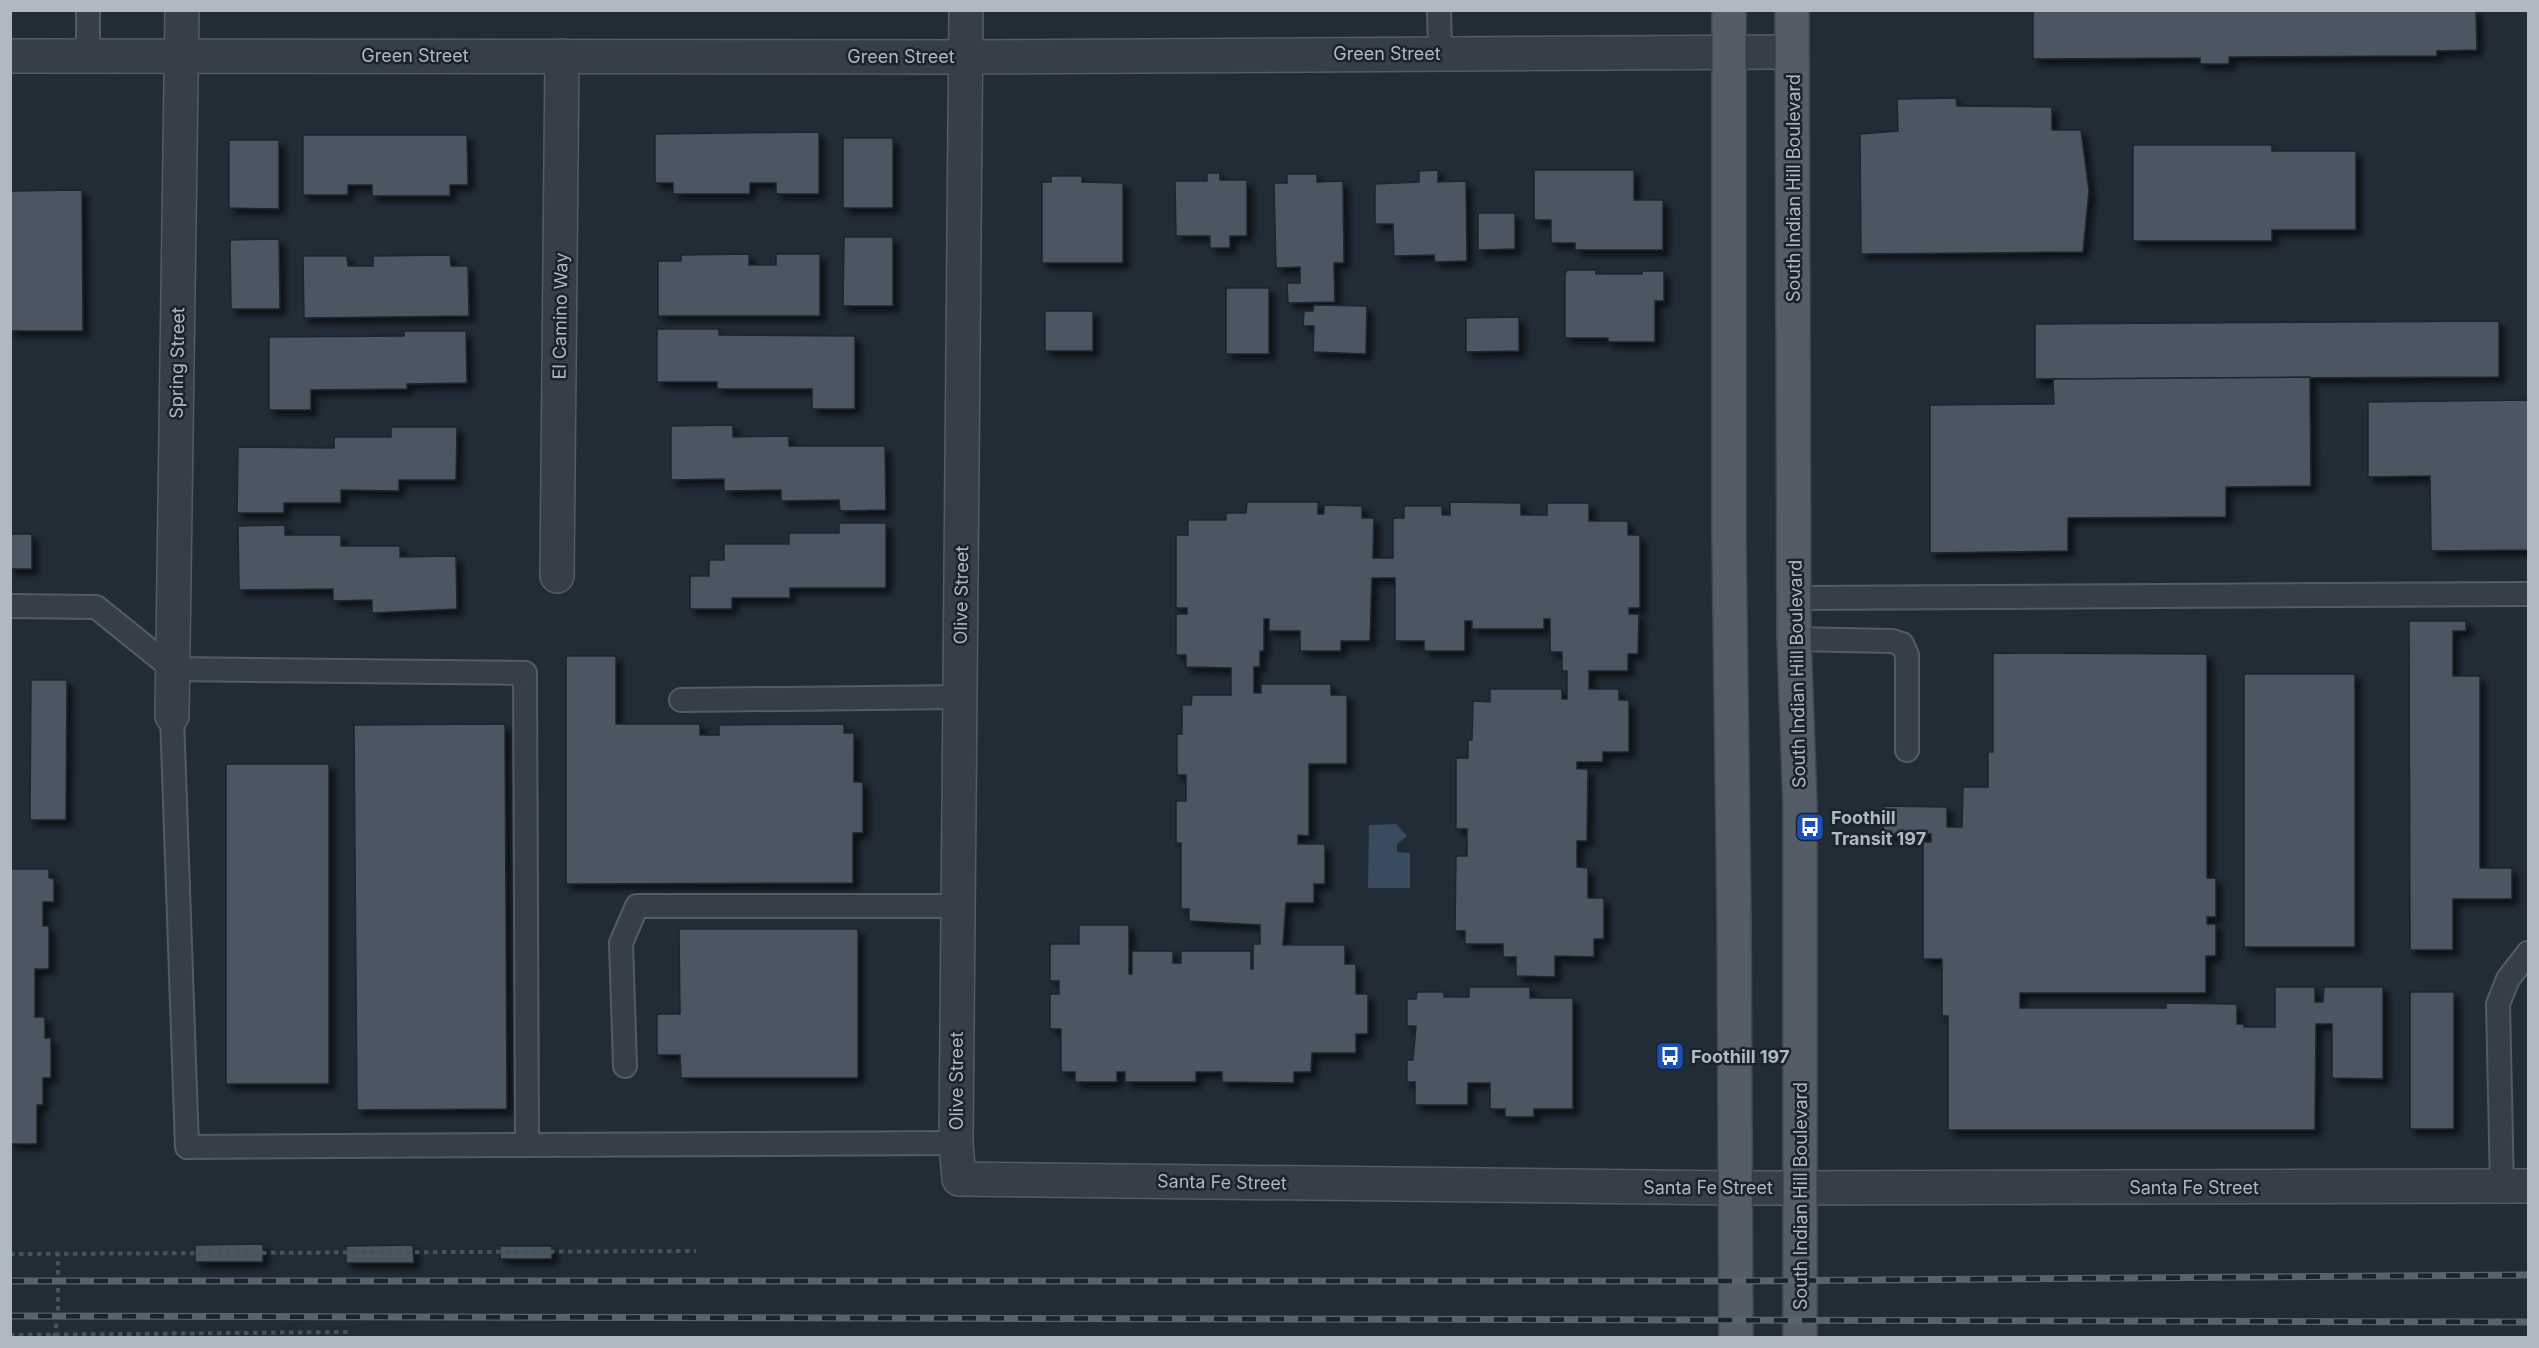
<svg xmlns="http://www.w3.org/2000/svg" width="2539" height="1348" font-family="Inter,sans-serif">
	<defs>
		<filter id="shadow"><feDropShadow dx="5.5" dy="5.5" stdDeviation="3" flood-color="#0009"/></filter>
	</defs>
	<rect width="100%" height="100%" fill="#222c36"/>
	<path fill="#394b5e" d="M 1396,824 L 1407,836 L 1397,844 L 1397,852 L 1410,853 L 1410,888 L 1368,888 L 1369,825 Z"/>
	<g fill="#4b5762" stroke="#1d252d" stroke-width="1.5" filter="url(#shadow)">
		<path d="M 2033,10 L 2476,10 L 2477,50 L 2437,51 L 2437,56 L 2229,57 L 2229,64 L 2200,64 L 2200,58 L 2033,59 Z"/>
		<path d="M 1956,98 L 1957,106 L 2052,107 L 2052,130 L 2081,130 L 2089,191 L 2083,252 L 1861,254 L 1860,134 L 1898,131 L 1897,99 Z"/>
		<path d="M 819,132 L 819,194 L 776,194 L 776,183 L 750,183 L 750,194 L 673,194 L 673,183 L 655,183 L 655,134 Z"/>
		<path d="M 303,135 L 467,135 L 468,185 L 450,185 L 450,196 L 372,196 L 372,185 L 348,185 L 348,195 L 303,195 Z"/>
		<rect x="843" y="138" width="50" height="70"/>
		<path d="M 229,140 L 279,140 L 279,209 L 229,208 Z"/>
		<path d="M 2133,145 L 2272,145 L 2272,151 L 2356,151 L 2356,230 L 2272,230 L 2272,241 L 2133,241 Z"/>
		<path d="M 1438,170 L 1438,182 L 1466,181 L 1467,261 L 1435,262 L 1434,255 L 1394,256 L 1393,224 L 1375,224 L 1375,184 L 1419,182 L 1419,171 Z"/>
		<path d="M 1534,170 L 1634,170 L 1634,200 L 1663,200 L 1663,250 L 1575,250 L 1575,243 L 1551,243 L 1551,220 L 1534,220 Z"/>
		<path d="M 1207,173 L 1220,173 L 1220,180 L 1247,180 L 1247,236 L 1230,236 L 1230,248 L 1210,248 L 1210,236 L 1176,236 L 1175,181 L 1207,181 Z"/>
		<path d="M 1287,174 L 1317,174 L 1317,182 L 1343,181 L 1344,263 L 1334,263 L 1335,302 L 1288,303 L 1287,283 L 1300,283 L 1300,267 L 1276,268 L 1274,183 L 1287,183 Z"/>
		<path d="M 1051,176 L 1082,176 L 1082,182 L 1123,183 L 1123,263 L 1042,263 L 1042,182 L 1051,182 Z"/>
		<path d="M 82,190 L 83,331 L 10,331 L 10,191 Z"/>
		<path d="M 1478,213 L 1515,213 L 1515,249 L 1478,250 Z"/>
		<path d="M 844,237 L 893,237 L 893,306 L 843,306 Z"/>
		<path d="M 279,239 L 280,309 L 231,309 L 230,240 Z"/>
		<path d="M 749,254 L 749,265 L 776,265 L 776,254 L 820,254 L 820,316 L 658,316 L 658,261 L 681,261 L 681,255 Z"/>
		<path d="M 450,255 L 451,266 L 468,266 L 469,316 L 304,318 L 303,256 L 347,256 L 348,266 L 373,266 L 373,256 Z"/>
		<path d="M 1567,270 L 1596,270 L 1596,274 L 1642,274 L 1642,271 L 1664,271 L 1664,301 L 1655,301 L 1655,342 L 1608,342 L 1608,338 L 1565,338 L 1565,274 Z"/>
		<rect x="1226" y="288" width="43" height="66"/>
		<path d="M 1314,305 L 1367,306 L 1366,354 L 1313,352 L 1314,326 L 1303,326 L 1304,311 L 1313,311 Z"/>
		<rect x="1045" y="311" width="48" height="40"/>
		<path d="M 1519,317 L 1519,351 L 1466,352 L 1466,318 Z"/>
		<path d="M 2499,321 L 2499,377 L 2035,379 L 2035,324 Z"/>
		<path d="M 657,329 L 719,329 L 719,335 L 855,336 L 855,409 L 812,409 L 812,389 L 717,389 L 717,382 L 657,382 Z"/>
		<path d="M 404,331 L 466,331 L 467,383 L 407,384 L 407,389 L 311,390 L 311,410 L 269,410 L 269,337 L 404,336 Z"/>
		<path d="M 2310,377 L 2311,486 L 2226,487 L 2226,517 L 2068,518 L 2068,551 L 1930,553 L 1930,405 L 2054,404 L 2053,379 Z"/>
		<path d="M 2528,400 L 2528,550 L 2431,551 L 2430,476 L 2368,477 L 2368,402 Z"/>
		<path d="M 733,425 L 733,437 L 789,436 L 789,446 L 885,446 L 886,510 L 840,511 L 839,500 L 781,501 L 781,490 L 724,491 L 724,479 L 671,480 L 671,426 Z"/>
		<path d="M 391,427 L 457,427 L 456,480 L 399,480 L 399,491 L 341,490 L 341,503 L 284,503 L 284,513 L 237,513 L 238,447 L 334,448 L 334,437 L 391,437 Z"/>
		<path d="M 1247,502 L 1318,502 L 1318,514 L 1324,514 L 1324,505 L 1362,506 L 1362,518 L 1374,518 L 1373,558 L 1393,558 L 1393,518 L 1404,518 L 1404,506 L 1442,506 L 1442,515 L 1450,515 L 1450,502 L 1521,503 L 1521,515 L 1547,515 L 1547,503 L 1589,503 L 1589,521 L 1628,521 L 1628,535 L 1640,535 L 1640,608 L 1629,608 L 1629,614 L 1639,614 L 1638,654 L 1628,654 L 1628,671 L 1589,671 L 1589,689 L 1619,689 L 1619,700 L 1629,700 L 1629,752 L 1603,752 L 1603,762 L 1577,762 L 1577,769 L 1588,769 L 1587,841 L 1577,841 L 1577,867 L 1588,868 L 1588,898 L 1604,898 L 1604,939 L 1594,939 L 1594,957 L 1555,956 L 1555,977 L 1516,976 L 1516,957 L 1503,957 L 1503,944 L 1465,944 L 1465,931 L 1455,931 L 1456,856 L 1467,856 L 1467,829 L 1456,829 L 1456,758 L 1468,758 L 1468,740 L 1472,740 L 1473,701 L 1490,702 L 1490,689 L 1562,689 L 1562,699 L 1567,699 L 1567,671 L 1562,671 L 1562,652 L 1550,652 L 1550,619 L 1544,619 L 1544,629 L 1472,629 L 1472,621 L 1465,621 L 1465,651 L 1424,651 L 1424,641 L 1395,641 L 1395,578 L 1372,578 L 1370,641 L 1341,641 L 1341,651 L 1300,651 L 1300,631 L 1269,631 L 1269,619 L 1264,619 L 1264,651 L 1260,651 L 1260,667 L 1254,667 L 1254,693 L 1261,693 L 1261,684 L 1331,684 L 1331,695 L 1347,695 L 1347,764 L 1309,764 L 1309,836 L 1298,835 L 1298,844 L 1325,844 L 1325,884 L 1314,884 L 1314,903 L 1286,903 L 1283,945 L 1345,945 L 1345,964 L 1356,964 L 1356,994 L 1368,994 L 1368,1034 L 1356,1034 L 1356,1053 L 1312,1053 L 1311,1072 L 1294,1072 L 1294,1083 L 1222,1082 L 1222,1072 L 1196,1072 L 1196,1082 L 1125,1082 L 1125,1072 L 1117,1072 L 1117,1082 L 1075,1082 L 1075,1072 L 1061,1072 L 1061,1029 L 1050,1029 L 1050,994 L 1059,994 L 1059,981 L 1050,981 L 1050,944 L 1079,944 L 1079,925 L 1129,925 L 1129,974 L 1132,974 L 1132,951 L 1173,951 L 1173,963 L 1181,963 L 1181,951 L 1251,951 L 1251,969 L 1253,969 L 1253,944 L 1260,944 L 1260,925 L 1189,921 L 1189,909 L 1181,909 L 1181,843 L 1176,843 L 1176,801 L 1186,801 L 1186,775 L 1177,775 L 1177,734 L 1182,734 L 1182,705 L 1191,705 L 1192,695 L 1231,695 L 1231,668 L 1186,667 L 1186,655 L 1176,655 L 1176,614 L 1187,614 L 1187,608 L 1176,608 L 1176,535 L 1188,535 L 1188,520 L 1226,520 L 1226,513 L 1246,513 Z"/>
		<path d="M 839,523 L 886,523 L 886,588 L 790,588 L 790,598 L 732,598 L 732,609 L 690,609 L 690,576 L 709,576 L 709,560 L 724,560 L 724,544 L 789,544 L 789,533 L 839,533 Z"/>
		<path d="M 285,525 L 285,535 L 341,535 L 341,546 L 400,546 L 400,557 L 456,556 L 457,609 L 372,613 L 372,600 L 333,601 L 333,589 L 239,590 L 238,526 Z"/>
		<rect x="10" y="534" width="22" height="35"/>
		<path d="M 2409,621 L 2466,621 L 2466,631 L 2453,631 L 2453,676 L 2480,676 L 2480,868 L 2512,868 L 2512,899 L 2453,899 L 2453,950 L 2410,950 Z"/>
		<path d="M 1993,653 L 2207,654 L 2207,878 L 2216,878 L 2216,917 L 2207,917 L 2207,924 L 2216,924 L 2216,956 L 2206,956 L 2206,993 L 2020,993 L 2020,1008 L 2166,1008 L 2166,1003 L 2237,1004 L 2237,1024 L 2244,1024 L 2244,1027 L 2275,1027 L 2275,987 L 2315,987 L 2315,1002 L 2323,1002 L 2324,987 L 2383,987 L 2383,1079 L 2332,1078 L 2332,1024 L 2316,1024 L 2315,1130 L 1948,1130 L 1948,1016 L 1942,1016 L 1942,959 L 1923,959 L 1923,842 L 1931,842 L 1931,834 L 1883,834 L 1883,806 L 1947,807 L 1947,827 L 1962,827 L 1963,787 L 1988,787 L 1988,752 L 1993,752 Z"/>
		<path d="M 566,656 L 616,656 L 616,724 L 700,724 L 700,735 L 719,735 L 719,725 L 844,724 L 844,733 L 854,733 L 854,782 L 863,782 L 863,833 L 853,833 L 853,883 L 566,884 Z"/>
		<rect x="2244" y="674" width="111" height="273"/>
		<path d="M 31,680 L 67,680 L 66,820 L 30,820 Z"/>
		<path d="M 505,724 L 507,1109 L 357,1110 L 354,725 Z"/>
		<rect x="226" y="764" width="103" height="320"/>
		<path d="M 10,869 L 49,869 L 49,878 L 54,879 L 54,902 L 43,902 L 43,926 L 49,926 L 49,969 L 35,969 L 35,1017 L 45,1017 L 45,1038 L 51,1038 L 51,1078 L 43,1078 L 43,1105 L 37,1105 L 37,1144 L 10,1144 Z"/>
		<path d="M 679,929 L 858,929 L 858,1078 L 681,1078 L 680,1055 L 657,1055 L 657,1014 L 680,1014 Z"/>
		<path d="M 1469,987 L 1530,987 L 1530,998 L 1573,998 L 1573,1109 L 1534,1109 L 1534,1117 L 1505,1117 L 1505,1109 L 1490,1109 L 1490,1083 L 1468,1083 L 1468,1105 L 1415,1105 L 1415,1082 L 1407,1082 L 1407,1060 L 1413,1060 L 1416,1026 L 1407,1026 L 1407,999 L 1416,999 L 1417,992 L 1444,992 L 1444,997 L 1469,997 Z"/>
		<rect x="2410" y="992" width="44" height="137"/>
		<path d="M 263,1244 L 263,1262 L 195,1262 L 195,1245 Z"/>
		<path d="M 413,1245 L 414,1263 L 346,1263 L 346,1246 Z"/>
		<rect x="500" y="1246" width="52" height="13"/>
	</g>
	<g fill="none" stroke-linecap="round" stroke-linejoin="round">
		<g stroke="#535c64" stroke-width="26">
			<g id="lane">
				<path d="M 88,10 L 88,57"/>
				<path d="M 1439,10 L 1440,53"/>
				<path d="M 1795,598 L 2528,594"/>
				<path d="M 10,606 L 96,607 L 173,669 L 525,673 L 527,1145 L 187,1147 L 172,716"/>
				<path d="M 1794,639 L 1892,641 L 1902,644 L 1907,655 L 1907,750"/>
				<path d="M 681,700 L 960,697"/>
				<path d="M 625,1066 L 621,943 L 637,906 L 958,906"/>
				<path d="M 527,1145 L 956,1143"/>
				<path d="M 2502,1186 L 2498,1004 L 2508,979 L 2528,953"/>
			</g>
		</g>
		<g stroke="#535c64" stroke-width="36">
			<g id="street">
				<path d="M 966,10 L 956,1143 L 959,1179 L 1735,1188 L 2528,1186"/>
				<path d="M 10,56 L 966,57 L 1792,52"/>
				<path d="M 557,576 L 562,56"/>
				<path d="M 172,716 L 182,10"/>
			</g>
		</g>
		<g stroke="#3f4750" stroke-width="36">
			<g id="primary">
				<path d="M 1729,10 L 1729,541 L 1734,916 L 1736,1338"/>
				<path d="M 1792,10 L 1794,639 L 1800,806 L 1800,1338"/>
			</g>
		</g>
		<g stroke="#445556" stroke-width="4" stroke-dasharray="4.5 4.5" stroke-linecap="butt">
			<path d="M 10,1254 L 696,1251"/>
			<path d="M 10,1335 L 351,1332"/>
			<path d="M 54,1337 L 58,1316 L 58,1254"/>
		</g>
		<use href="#lane" stroke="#363e47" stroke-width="22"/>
		<use href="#street" stroke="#363e47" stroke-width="33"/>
		<use href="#primary" stroke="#545d67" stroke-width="33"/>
		<g stroke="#58636d" stroke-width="7">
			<g id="rail">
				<path d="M 10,1281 L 1735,1281 L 2528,1275"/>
				<path d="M 10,1316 L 2528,1322"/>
			</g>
		</g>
		<use href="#rail" stroke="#1b232b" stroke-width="4.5" stroke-dasharray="14" stroke-linecap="butt"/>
	</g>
	<defs>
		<g id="bus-square" transform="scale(1.5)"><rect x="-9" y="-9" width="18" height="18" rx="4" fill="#1a4fb4" stroke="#1b232b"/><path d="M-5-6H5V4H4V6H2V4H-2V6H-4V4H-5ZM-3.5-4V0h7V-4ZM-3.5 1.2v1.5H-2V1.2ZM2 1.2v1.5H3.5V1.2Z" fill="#fff"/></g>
	</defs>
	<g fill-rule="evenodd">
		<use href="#bus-square" x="1810" y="827"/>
		<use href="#bus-square" x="1670" y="1056"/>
	</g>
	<g text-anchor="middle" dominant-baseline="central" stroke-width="5" stroke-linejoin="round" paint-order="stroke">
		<g font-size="18" fill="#b0b9c3" stroke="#1b232b">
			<text x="1387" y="53">Green Street</text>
			<text x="415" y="55">Green Street</text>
			<text x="901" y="56">Green Street</text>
			<text transform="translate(1793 188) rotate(-90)">South Indian Hill Boulevard</text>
			<text transform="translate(560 316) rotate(-89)">El Camino Way</text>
			<text transform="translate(177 363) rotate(-89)">Spring Street</text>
			<text transform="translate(961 595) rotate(-89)">Olive Street</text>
			<text transform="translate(1797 674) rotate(-91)">South Indian Hill Boulevard</text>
			<text transform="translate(956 1081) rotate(-90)">Olive Street</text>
			<text transform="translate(1222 1182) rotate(1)">Santa Fe Street</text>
			<text x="1708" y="1187">Santa Fe Street</text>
			<text x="2194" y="1187">Santa Fe Street</text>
			<text transform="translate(1800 1196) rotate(-90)">South Indian Hill Boulevard</text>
		</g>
		<g font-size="18" font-weight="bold" fill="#b0b9c3" stroke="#1b232b" text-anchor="start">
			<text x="1831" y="817">Foothill<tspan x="1831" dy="21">Transit 197</tspan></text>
			<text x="1691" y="1056">Foothill 197</text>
		</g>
	</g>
	<rect width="2539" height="1348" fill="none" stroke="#b0b9c3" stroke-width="24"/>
</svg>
